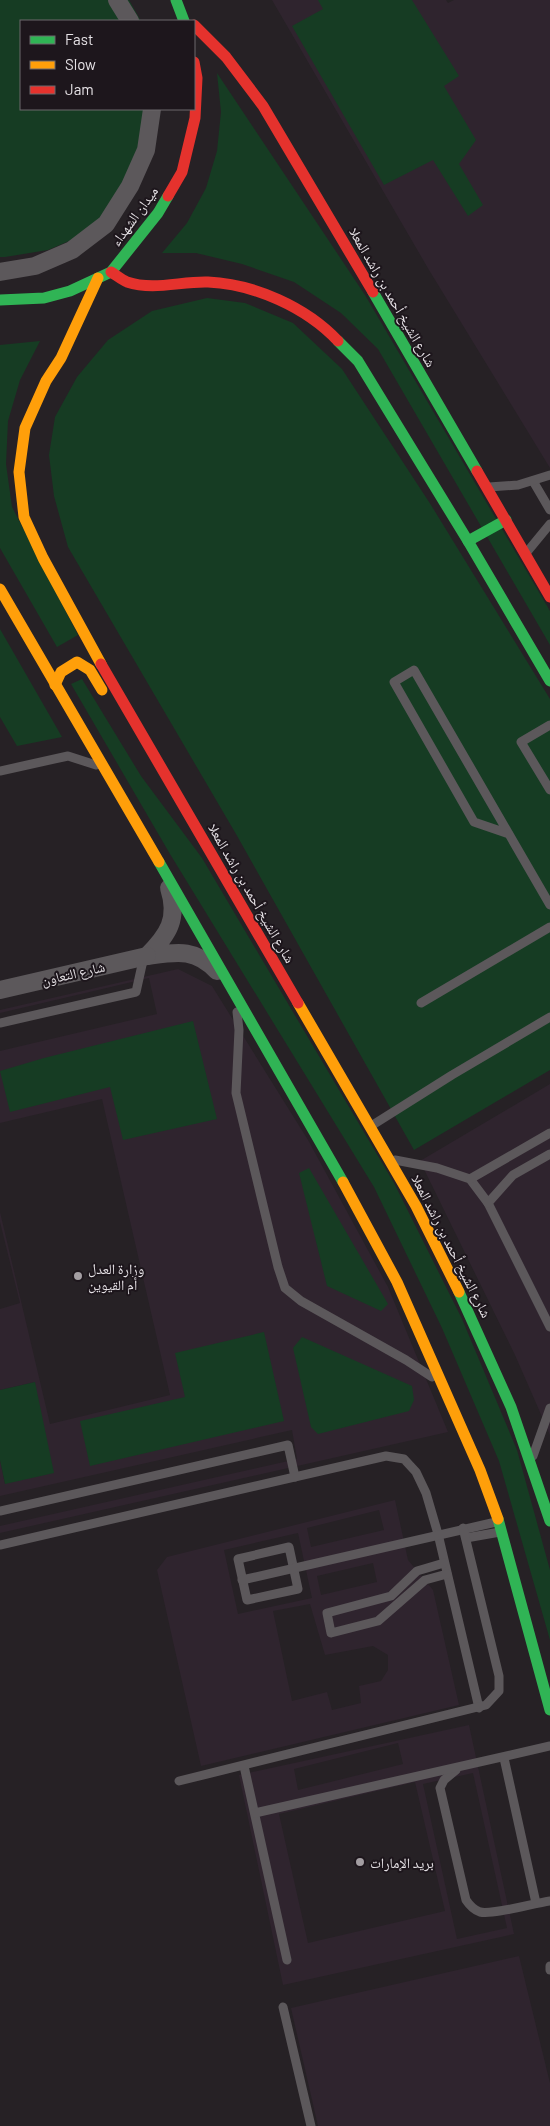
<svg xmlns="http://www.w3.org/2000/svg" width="550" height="2126" font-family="Barlow,'Noto Naskh Arabic',sans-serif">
	<rect width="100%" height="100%" fill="#262125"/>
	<g fill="#2f242e" fill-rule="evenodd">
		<path d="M 272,0 L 446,0 L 448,3 L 454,0 L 550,0 L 550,468 L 429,270 Z"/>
		<path d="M 178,969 L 212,986 L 308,1140 L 388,1287 L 448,1432 L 0,1533 L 0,1526 L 297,1459 L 292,1430 L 0,1496 L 0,1460 L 5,1484 L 35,1382 L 0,1390 L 0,1309 L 20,1303 L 0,1222 L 0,1212 L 50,1424 L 170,1395 L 102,1099 L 0,1123 L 0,1051 L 157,1014 L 149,978 L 0,1013 L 0,1010 Z"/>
		<path d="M 550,1084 L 550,1435 L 515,1355 L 420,1161 Z"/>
		<path d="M 395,1500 L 408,1560 L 433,1590 L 459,1705 L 201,1766 L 157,1570 L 167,1557 ZM 379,1510 L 384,1530 L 311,1547 L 307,1528 ZM 298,1533 L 312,1598 L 238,1614 L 224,1550 ZM 373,1563 L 377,1582 L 321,1595 L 317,1576 ZM 310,1604 L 325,1655 L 373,1646 L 388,1655 L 388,1670 L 381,1681 L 359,1686 L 361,1703 L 332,1710 L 327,1692 L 292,1701 L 273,1611 Z"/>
		<path d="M 469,1725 L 514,1934 L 283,1985 L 239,1775 ZM 398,1743 L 403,1764 L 298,1790 L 294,1769 ZM 473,1773 L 507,1928 L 457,1939 L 423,1784 ZM 415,1782 L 445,1911 L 308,1943 L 279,1814 Z"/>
		<path d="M 519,1956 L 550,2083 L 550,2126 L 318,2126 L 291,2008 Z"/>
	</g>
	<g fill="#163c23">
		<path d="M 0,0 L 129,0 L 141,21 L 21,21 L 21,109 L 158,109 L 115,210 L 83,235 L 48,250 L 5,257 L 0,257 Z"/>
		<path d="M 318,0 L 412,0 L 459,76 L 444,86 L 476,140 L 459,164 L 483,205 L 468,216 L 433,160 L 384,185 L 292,26 L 323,9 Z"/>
		<path d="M 217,73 L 365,295 L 550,611 L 550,645 L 378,349 L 341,313 L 294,282 L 242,264 L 196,253 L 162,253 L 187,223 L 206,188 L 217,151 L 221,112 Z"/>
		<path d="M 207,298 L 245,303 L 293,323 L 342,369 L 431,505 L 550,699 L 550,1070 L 414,1150 L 236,834 L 68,547 L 54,496 L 49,455 L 55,417 L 77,377 L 108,340 L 152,311 Z"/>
		<path d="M 40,341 L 20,380 L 8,421 L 6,464 L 12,507 L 78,635 L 57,647 L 0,548 L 0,345 Z"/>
		<path d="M 0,629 L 62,737 L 17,746 L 0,717 Z"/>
		<path d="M 82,679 L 141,776 L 202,858 L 394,1183 L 462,1319 L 517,1450 L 550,1570 L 550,1640 L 499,1461 L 442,1328 L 374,1187 L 170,854 L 71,684 Z"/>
		<path d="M 193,1021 L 217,1119 L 123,1140 L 110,1087 L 10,1112 L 0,1071 L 44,1058 Z"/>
		<path d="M 309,1168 L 388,1304 L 381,1311 L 327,1286 L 299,1173 Z"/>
		<path d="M 264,1332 L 284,1421 L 90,1466 L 80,1421 L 185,1397 L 175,1353 Z"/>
		<path d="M 302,1337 L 412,1386 L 414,1400 L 409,1411 L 318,1434 L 311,1427 L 293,1348 Z"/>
		<path d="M 35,1382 L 54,1473 L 5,1484 L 0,1460 L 0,1390 Z"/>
	</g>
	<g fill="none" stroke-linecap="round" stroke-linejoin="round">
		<g stroke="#5c585b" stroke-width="9">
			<path d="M 533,481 L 550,510"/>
			<path d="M 489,487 L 518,485 L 550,475"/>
			<path d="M 527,552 L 550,524"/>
			<path d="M 550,725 L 521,742 L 550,790"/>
			<path d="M 0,771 L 68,756 L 96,765"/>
			<path d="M 509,834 L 474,822 L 394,682 L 414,670 L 550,905"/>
			<path d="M 421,1003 L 550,927"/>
			<path d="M 237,1012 L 239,1030 L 236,1093 L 278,1267 L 285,1288 L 301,1301 L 406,1360 L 432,1377"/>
			<path d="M 0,1023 L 136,992 L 144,956"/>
			<path d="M 371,1126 L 452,1075 L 550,1017"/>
			<path d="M 550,1154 L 513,1175 L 488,1203 L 550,1327"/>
			<path d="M 395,1160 L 437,1168 L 470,1179 L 488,1203"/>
			<path d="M 470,1179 L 550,1133"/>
			<path d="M 533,1456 L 550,1408"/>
			<path d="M 0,1511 L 288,1445 L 295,1477"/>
			<path d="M 466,1538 L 500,1532"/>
			<path d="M 0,1545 L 386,1456 L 404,1459 L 416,1472 L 426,1493 L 438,1534 L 479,1708"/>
			<path d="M 289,1547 L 298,1589 L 247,1600 L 238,1559 Z"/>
			<path d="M 444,1563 L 417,1571 L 391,1596 L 327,1613 L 331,1633 L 378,1621 L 425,1580 L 447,1574"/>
			<path d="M 242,1580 L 496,1522"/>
			<path d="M 504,1758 L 536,1903"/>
			<path d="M 244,1766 L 287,1960"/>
			<path d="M 456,1770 L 444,1780 L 440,1788 L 466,1900 C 470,1906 474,1910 480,1912 C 493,1915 535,1903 550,1901"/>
			<path d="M 179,1781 L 486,1705 L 499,1691 L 499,1676 L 463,1528"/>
			<path d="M 255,1813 L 550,1746"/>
			<path d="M 550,1966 L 550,1970"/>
			<path d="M 283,2007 L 311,2126"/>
		</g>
		<g stroke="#5c585b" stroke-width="18">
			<path d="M 117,0 L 130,21"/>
			<path d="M 0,272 L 35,266 L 72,250 L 106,224 L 130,186 L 146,150 L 152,109"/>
			<path d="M 169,888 C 179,919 168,935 147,956 C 177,952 195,948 217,971"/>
			<path d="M 0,990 L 147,956"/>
		</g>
		<g stroke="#30b455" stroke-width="11">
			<path d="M 176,0 L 184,21"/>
			<path d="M 373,292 L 477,471"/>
			<path d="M 0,300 L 44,298 L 70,291 L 111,272 L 158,213 L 168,196"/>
			<path d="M 338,341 L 358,361 L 468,541 L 550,681"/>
			<path d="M 468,541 L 506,520"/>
			<path d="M 159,862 L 343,1182"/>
			<path d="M 459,1292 L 511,1407 L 550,1521"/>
			<path d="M 498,1519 L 550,1710"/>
		</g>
		<g stroke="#ff9f0a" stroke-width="11">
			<path d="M 98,278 L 61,358 L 46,381 L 25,428 L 19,472 L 24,517 L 43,558 L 101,664"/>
			<path d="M 0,589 L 159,862"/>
			<path d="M 55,685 L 61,672 L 77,662 L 90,670 L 102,690"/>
			<path d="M 298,1003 L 416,1206 L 459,1292"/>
			<path d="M 343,1182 L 397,1282 L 480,1470 L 498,1519"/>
		</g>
		<g stroke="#e5322d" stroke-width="11">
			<path d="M 194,25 L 226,57 L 263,106 L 373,292"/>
			<path d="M 168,196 L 182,172 L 195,118 L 197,78 L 194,62"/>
			<path d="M 111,272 C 116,275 122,280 127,282 C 154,291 181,281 208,282 C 254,284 306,307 338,341"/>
			<path d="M 477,471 L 550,597"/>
			<path d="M 101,664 L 298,1003"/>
		</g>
	</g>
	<g fill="#a39ea2" stroke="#1d161c" stroke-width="2">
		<circle cx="78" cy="1276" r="5"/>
		<circle cx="360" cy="1862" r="5"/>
	</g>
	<g text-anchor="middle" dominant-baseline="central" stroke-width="4" stroke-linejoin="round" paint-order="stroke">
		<g font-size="14" fill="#e6e2e6" stroke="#1d161c">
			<text transform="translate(134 216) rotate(-54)">ميدان الشهداء</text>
			<text transform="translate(393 297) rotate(60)">شارع الشيخ أحمد بن راشد المعلا</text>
			<text transform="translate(252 893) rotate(60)">شارع الشيخ أحمد بن راشد المعلا</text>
			<text transform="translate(73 973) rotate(-13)">شارع التعاون</text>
			<text transform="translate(452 1246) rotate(63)">شارع الشيخ أحمد بن راشد المعلا</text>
		</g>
		<g font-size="14" fill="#e6e2e6" stroke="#1d161c" text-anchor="start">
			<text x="88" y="1268">وزارة العدل<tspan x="88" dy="16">أم القيوين</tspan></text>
			<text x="370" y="1862">بريد الإمارات</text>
		</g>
	</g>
	<rect x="20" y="20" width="175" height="90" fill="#1d161c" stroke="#6d686d"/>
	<rect x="30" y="36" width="25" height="8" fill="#30b455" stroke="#6d686d"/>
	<text x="65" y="45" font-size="15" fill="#e6e2e6">Fast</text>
	<rect x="30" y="61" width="25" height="8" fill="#ff9f0a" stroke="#6d686d"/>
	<text x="65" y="70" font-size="15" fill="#e6e2e6">Slow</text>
	<rect x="30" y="86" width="25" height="8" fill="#e5322d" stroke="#6d686d"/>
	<text x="65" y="95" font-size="15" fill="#e6e2e6">Jam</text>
</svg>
